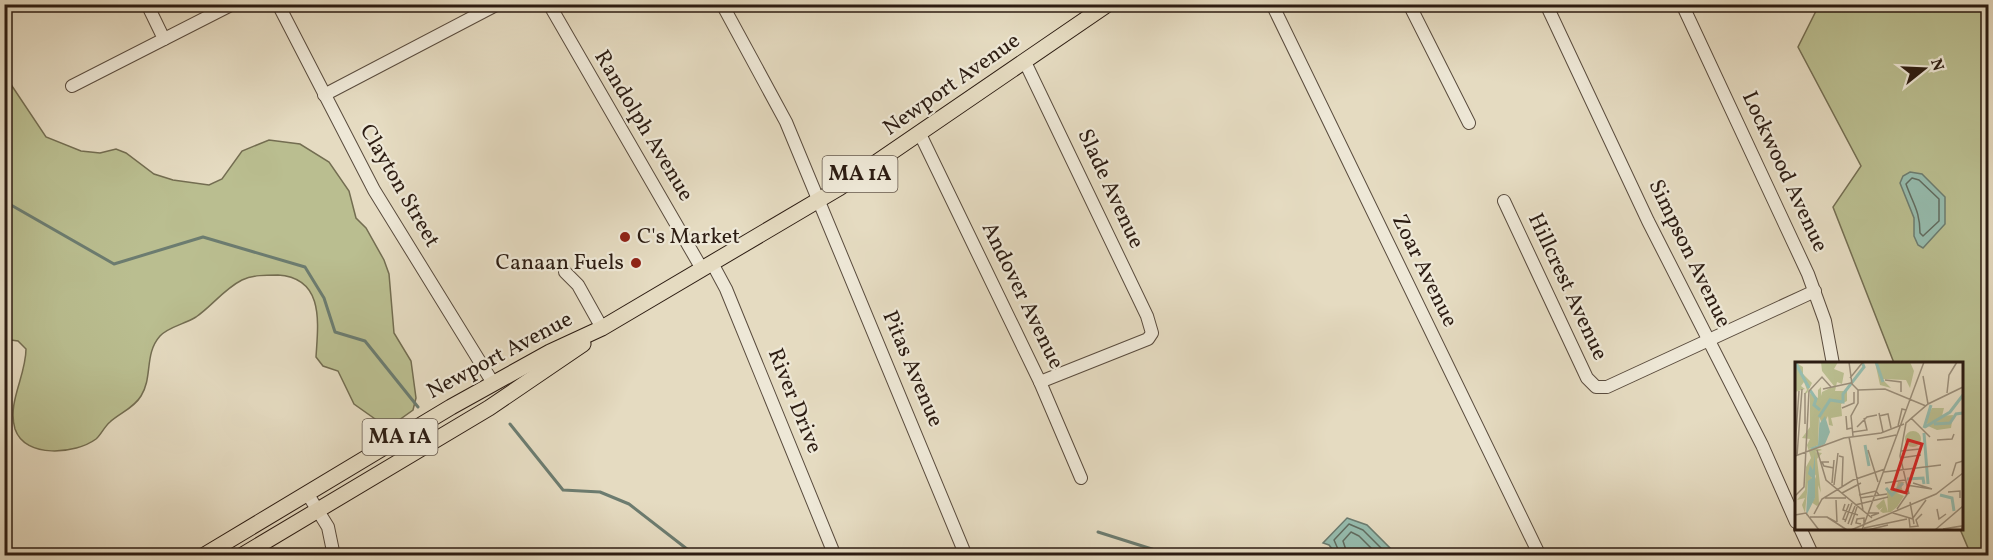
<svg xmlns="http://www.w3.org/2000/svg" width="1993" height="560" font-family="Vollkorn,serif">
	<rect width="100%" height="100%" fill="#e5dbc1"/>
	<filter id="stains"><feTurbulence type="fractalNoise" baseFrequency=".00333" numOctaves="4"/><feColorMatrix values="0 0 0 0 .2 0 0 0 0 .09 0 0 0 0 .02 0 0 0 .5 -.17"/></filter>
	<radialGradient id="worn" r=".72"><stop offset=".6" stop-color="#630" stop-opacity="0"/><stop offset="1" stop-color="#630" stop-opacity=".3"/></radialGradient>
	<g fill="#babe90" stroke="#736d51" stroke-width="1.5">
		<path d="M 1819,5 L 1988,5 L 1988,555 L 1971,555 L 1960,529 L 1962,364 L 1894,363 L 1833,207 L 1861,166 L 1798,47 Z"/>
		<path d="M 4,74 L 46,137 L 81,151 L 100,153 L 116,149 L 126,153 L 154,174 L 173,180 L 209,185 L 222,179 L 242,151 L 269,140 L 300,144 L 329,162 L 349,191 L 356,218 L 366,228 L 384,260 L 389,274 L 394,333 L 411,361 L 416,398 L 413,410 L 399,420 L 378,421 L 354,404 L 338,371 L 323,366 L 316,357 C 318,324 325,278 278,275 C 266,275 253,275 242,280 C 224,289 212,306 196,317 C 185,324 168,327 160,336 C 144,354 153,377 141,396 C 134,408 120,413 110,422 C 104,427 101,435 96,439 C 76,454 25,459 15,429 C 7,402 26,376 26,349 L 18,341 L 4,339 Z"/>
	</g>
	<g fill="#96bcae" stroke="#6c7c70" stroke-width="1.5">
		<path d="M 1910,172 L 1922,174 L 1945,197 L 1945,224 L 1923,248 L 1918,245 L 1914,236 L 1914,218 L 1900,183 L 1903,176 Z"/>
		<path d="M 1347,518 L 1367,525 L 1393,551 L 1394,555 L 1337,555 L 1329,545 L 1323,543 Z"/>
	</g>
	<g fill="none" stroke-linecap="round" stroke-linejoin="round">
		<g stroke="#616c60" stroke-width="1.5">
			<path d="M 1912,178 L 1919,180 L 1939,199 L 1939,221 L 1923,236 L 1920,233 C 1920,211 1913,204 1906,184 Z"/>
			<path d="M 1341,556 L 1334,540 L 1349,524 L 1363,530 L 1389,556"/>
			<path d="M 1348,556 L 1343,541 L 1351,532 L 1359,536 L 1379,556"/>
		</g>
		<g stroke="#6c7c70" stroke-width="3">
			<path d="M 4,201 L 114,264 L 203,237 L 305,267 L 324,298 L 335,332 L 365,341 L 418,407"/>
			<path d="M 510,424 L 563,490 L 600,492 L 629,504 L 696,556"/>
			<path d="M 1098,532 L 1174,556"/>
		</g>
		<g stroke="#5a4c3e" stroke-width="14">
			<g id="minor">
				<path d="M 147,4 L 164,39"/>
				<path d="M 278,4 L 374,190 L 493,383"/>
				<path d="M 549,4 L 702,269"/>
				<path d="M 722,4 L 786,122 L 966,556"/>
				<path d="M 1272,4 L 1540,556"/>
				<path d="M 1409,4 L 1469,123"/>
				<path d="M 1546,4 L 1648,221 L 1762,445 L 1796,522"/>
				<path d="M 1682,4 L 1808,274 L 1825,321 L 1833,364"/>
				<path d="M 1025,62 L 1147,316 L 1152,333 L 1148,339 L 1040,382"/>
				<path d="M 72,86 L 233,4"/>
				<path d="M 324,95 L 498,4"/>
				<path d="M 920,134 L 1040,382 L 1081,478"/>
				<path d="M 1504,201 L 1587,378 L 1596,387 L 1607,387 L 1815,291"/>
				<path d="M 712,263 L 726,289 L 835,556"/>
				<path d="M 565,272 L 578,285 L 602,328"/>
				<path d="M 307,493 L 328,527 L 334,556"/>
				<path d="M 1800,528 L 1813,556"/>
			</g>
		</g>
		<g stroke="#2c1c12" stroke-width="17">
			<g id="major">
				<path d="M 203,556 L 451,407 L 550,352 L 602,328 L 839,188 L 1108,4"/>
				<path d="M 241,556 L 489,408 L 583,344"/>
			</g>
		</g>
		<use href="#minor" stroke="#eee8d7" stroke-width="12"/>
		<use href="#major" stroke="#e5dbc1" stroke-width="15"/>
	</g>
	<g fill="#8f2418" stroke="#eee8d7" stroke-width="2">
		<circle cx="625" cy="237" r="6"/>
		<circle cx="636" cy="263" r="6"/>
	</g>
	<g text-anchor="middle" dominant-baseline="central" stroke-width="4.5" stroke-linejoin="round" paint-order="stroke">
		<g fill="#eee8d7" stroke="#66594d" stroke-width="1.5">
			<rect x="822.5" y="156" width="75" height="36" rx="4.5"/>
			<rect x="362.5" y="419" width="75" height="36" rx="4.5"/>
		</g>
		<g font-size="21" font-weight="bold" fill="#2c1c12">
			<text x="860" y="174">MA 1A</text>
			<text x="400" y="437">MA 1A</text>
		</g>
		<g font-size="22" fill="#2c1c12" stroke="#eee8d7">
			<text transform="translate(952 85) rotate(-35)">Newport Avenue</text>
			<text transform="translate(643 126) rotate(59)">Randolph Avenue</text>
			<text transform="translate(1784 172) rotate(65)">Lockwood Avenue</text>
			<text transform="translate(399 186) rotate(60)">Clayton Street</text>
			<text transform="translate(1110 189) rotate(65)">Slade Avenue</text>
			<text transform="translate(1689 254) rotate(64)">Simpson Avenue</text>
			<text transform="translate(1424 271) rotate(64)">Zoar Avenue</text>
			<text transform="translate(1567 287) rotate(65)">Hillcrest Avenue</text>
			<text transform="translate(1022 296) rotate(64)">Andover Avenue</text>
			<text transform="translate(500 356) rotate(-28)">Newport Avenue</text>
			<text transform="translate(912 369) rotate(67)">Pitas Avenue</text>
			<text transform="translate(794 401) rotate(68)">River Drive</text>
		</g>
		<g font-size="22" fill="#2c1c12" stroke="#eee8d7" text-anchor="start">
			<text x="637" y="237">C's Market</text>
			<text x="624" y="263" text-anchor="end">Canaan Fuels</text>
		</g>
	</g>
	<g transform="translate(1795 362)">
		<rect width="168" height="168" fill="#e5dbc1"/>
		<path d="M 0,0 L 8,5 L 8,12 L 17,21 L 12,31 L 9,32 L 12,28 L 9,20 L 6,24 L 10,27 L 0,30 ZM 26,0 L 43,0 L 39,7 L 49,11 L 47,22 L 42,20 L 40,29 L 52,29 L 52,39 L 46,42 L 47,54 L 36,56 L 38,64 L 34,63 L 33,54 L 28,63 L 24,55 L 23,83 L 14,87 L 25,87 L 27,88 L 20,90 L 27,91 L 22,97 L 26,131 L 23,123 L 24,142 L 22,144 L 16,140 L 14,147 L 15,141 L 20,136 L 17,126 L 21,114 L 15,104 L 17,118 L 13,120 L 10,151 L 7,143 L 10,136 L 2,138 L 10,128 L 11,105 L 16,96 L 12,83 L 15,77 L 7,76 L 15,65 L 15,31 L 23,36 L 23,28 L 26,25 L 26,34 L 27,30 L 39,24 L 27,9 ZM 80,0 L 115,0 L 119,9 L 115,26 L 111,18 L 87,17 L 96,26 L 85,23 ZM 137,46 L 149,46 L 147,54 L 158,53 L 156,66 L 142,68 L 133,64 L 131,58 ZM110 77a8 8 0 1 1 16 0a8 8 0 1 1-16 0ZM 103,120 L 110,120 L 106,123 L 108,130 L 102,131 L 109,134 L 102,145 L 96,150 L 88,151 L 85,149 L 88,145 L 84,148 L 81,144 L 89,137 L 93,150 L 92,129 L 101,127 Z" fill="#babe90"/>
		<path d="M 25,51 L 25,61 L 30,54 L 35,70 L 30,82 L 17,88 L 20,92 L 20,136 L 11,154 L 13,119 L 17,116 L 13,112 L 15,103 L 18,108 L 20,92 L 15,86 L 23,83 Z" fill="#96bcae"/>
		<path fill="none" stroke="#96bcae" stroke-width="3" d="M 0,0 L 14,26M 81,0 L 88,20M 15,28 L 21,37 L 19,43 L 25,48M 24,55 L 35,38 L 48,40 L 48,32 L 69,5 L 67,0M 139,62 L 155,61 L 161,52 L 168,51M 130,65 L 155,50 L 168,33M 129,66 L 136,43M 129,71 L 133,122M 70,83 L 74,104M 112,117 L 128,116 L 129,122M 91,126 L 97,133 L 108,121M 145,133 L 157,136 L 159,149"/>
		<path fill="none" stroke="#9b8f7b" stroke-width="1.5" d="M 54,0 L 57,22 L 63,28M 128,14 L 133,42M 55,16 L 68,0M 90,18 L 106,20 L 106,30M 28,27 L 56,21M 63,28 L 90,27 L 131,44M 152,31 L 154,13 L 162,0M 117,32 L 129,0M 47,46 L 59,41 L 59,30M 84,51 L 88,70M 51,54 L 52,67 L 57,66M 84,54 L 93,52 L 96,66M 116,56 L 135,75M 10,62 L 10,31M 103,64 L 107,47 L 111,48M 62,65 L 72,55 L 82,53M 58,70 L 72,68 L 69,56M 58,74 L 56,54 L 63,41 L 63,28M 54,75 L 68,148M 82,77 L 101,73M 142,78 L 157,77 L 159,72M 0,85 L 4,29M 22,88 L 31,118 L 77,156M 73,88 L 83,120M 106,89 L 125,87M 0,94 L 49,76 L 86,71 L 109,62M 2,94 L 7,27M 44,94 L 48,95 L 47,125M 105,96 L 126,93M 34,100 L 27,100 L 29,104 L 39,106M 89,110 L 146,103M 157,114 L 161,101 L 168,99M 37,121 L 39,98M 90,121 L 110,118M 118,121 L 137,127M 39,123 L 43,91M 111,123 L 137,127M 153,130 L 165,129 L 165,136M 47,131 L 66,121M 114,132 L 105,94 L 111,61 L 133,42 L 168,25M 64,133 L 81,129 L 84,133M 0,134 L 9,125 L 14,29 L 27,15 L 36,25M 30,136 L 51,136M 65,136 L 92,132M 41,138 L 42,160M 115,140 L 119,162M 50,142 L 48,148 L 63,153M 60,143 L 93,135M 102,147 L 113,131M 142,147 L 144,157 L 151,152M 74,151 L 84,151 L 76,154M 98,151 L 118,157M 19,152 L 27,137 L 58,118 L 90,107M 0,153 L 11,151 L 24,168M 15,155 L 32,155 L 41,160M 32,155 L 52,168M 114,156 L 115,165 L 123,164 L 121,158 L 127,152M 118,156 L 131,138M 51,158 L 48,157 L 54,142M 50,160 L 57,141M 53,162 L 60,144M 66,162 L 61,161 L 62,157 L 69,156 L 69,162M 56,163 L 62,145M 69,166 L 112,157M 148,167 L 167,164 L 167,168M 56,168 L 141,132 L 168,111M 67,168 L 117,32M 73,168 L 93,163M 140,168 L 168,144"/>
		<path fill="#d62828" fill-opacity="0.15" stroke="#d62828" stroke-width="3" d="M 113,78 L 127,82 L 111,131 L 97,127 Z"/>
		<rect width="168" height="168" fill="none" stroke="#2c1c12" stroke-width="3"/>
	</g>
	<rect width="1993" height="560" fill="none" stroke="#e5dbc1" stroke-width="24"/>
	<rect x="6" y="6" width="1981" height="548" fill="none" stroke="#2c1c12" stroke-width="3"/>
	<rect x="12" y="12" width="1969" height="536" fill="none" stroke="#2c1c12" stroke-width="1.5"/>
	<g transform="translate(1924 69) rotate(72)" stroke="#eee8d7" stroke-width="4.5" paint-order="stroke">
	<path d="M0-4.5L10 22L0 15L-10 22Z" fill="#2c1c12"/>
	<text y="-9" font-size="16" font-weight="bold" text-anchor="middle" fill="#2c1c12">N</text>
	</g>
	<rect width="100%" height="100%" filter="url(#stains)"/>
	<rect width="100%" height="100%" fill="url(#worn)"/>
</svg>
